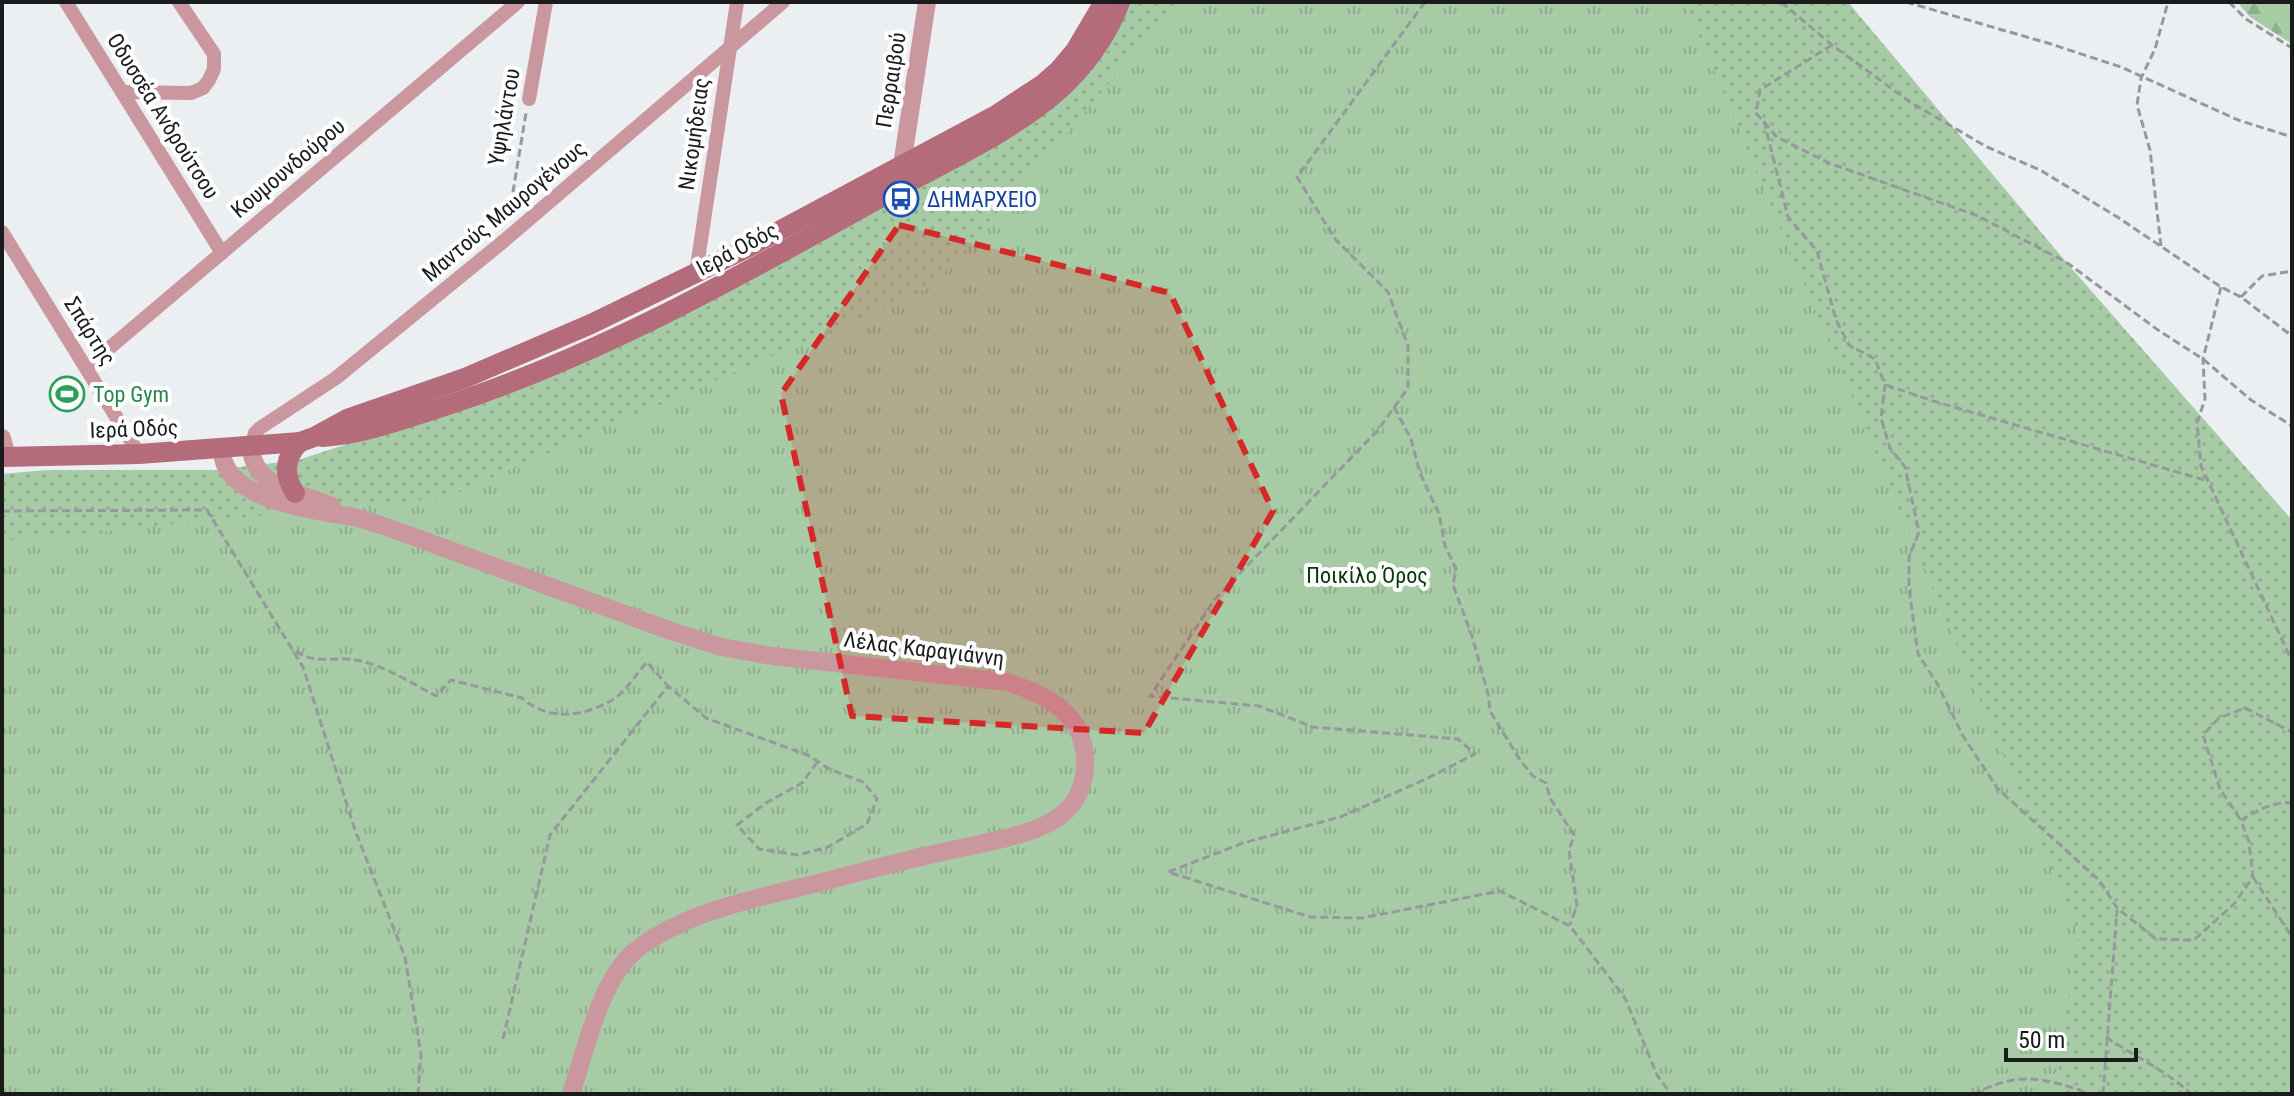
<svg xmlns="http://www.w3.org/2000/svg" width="2294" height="1096" font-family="'Roboto Condensed',sans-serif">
	<defs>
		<pattern id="grass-dots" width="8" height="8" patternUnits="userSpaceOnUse" patternTransform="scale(2)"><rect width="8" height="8" fill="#a6cba5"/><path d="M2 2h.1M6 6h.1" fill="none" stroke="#8eae8e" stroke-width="1.8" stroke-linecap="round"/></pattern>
		<pattern id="forest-firs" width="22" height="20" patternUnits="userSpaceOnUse" patternTransform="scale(2)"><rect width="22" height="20" fill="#a6cba5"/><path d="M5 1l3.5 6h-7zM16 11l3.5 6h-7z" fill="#8eae8e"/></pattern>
		<pattern id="park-tufts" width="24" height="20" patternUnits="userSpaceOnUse" patternTransform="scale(2)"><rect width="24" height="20" fill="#a6cba5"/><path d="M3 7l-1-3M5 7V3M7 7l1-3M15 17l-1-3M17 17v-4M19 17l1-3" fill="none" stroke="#8eae8e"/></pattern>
	</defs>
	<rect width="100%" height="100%" fill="#ebeff2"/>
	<path fill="url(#grass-dots)" d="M 1125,2 L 1848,2 L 2066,262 L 2292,520 L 2292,1094 L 2,1094 L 2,474 L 47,470 L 213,470 L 298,460 L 480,401 L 1005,133 Z"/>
	<path fill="url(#forest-firs)" d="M 2237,2 L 2292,2 L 2292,44 L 2250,17 Z"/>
	<path fill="url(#park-tufts)" d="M 1179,2 L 1685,2 L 2078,932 L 2055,1094 L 2,1094 L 2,541 L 445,498 L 933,286 Z"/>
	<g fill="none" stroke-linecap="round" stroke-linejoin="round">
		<g stroke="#96999b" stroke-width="3" stroke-dasharray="8 4" stroke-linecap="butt">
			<path d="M 1425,2 L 1297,177 L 1335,239 L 1388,292 L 1408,346 L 1408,388 L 1378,430 L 1215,599 L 1150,696 L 1259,706 L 1313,727 L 1458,739 L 1475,754 L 1426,779 L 1340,817 L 1243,843 L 1168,872 L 1310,917 L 1362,918 L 1500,891 L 1570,926 L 1625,998 L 1657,1075 L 1671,1094"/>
			<path d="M 1781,2 L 1832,45 L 1910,102 L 1987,147 L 2040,170 L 2119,218 L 2221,287 L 2241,297 L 2292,336"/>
			<path d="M 1906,2 L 2051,44 L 2121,67 L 2238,120 L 2292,137"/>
			<path d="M 2229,2 L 2246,19 L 2292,48"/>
			<path d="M 1832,45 L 1760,90 L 1756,113 L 1777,137 L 1829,163 L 1978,216 L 2066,262 L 2158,330 L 2203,359 L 2251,400 L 2292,426"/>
			<path d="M 1764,121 L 1788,217 L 1817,251 L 1836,320 L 1849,345 L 1875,359 L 1885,385 L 1881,418 L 1890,448 L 1905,467 L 1919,532 L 1909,557 L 1909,588 L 1918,654 L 1937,683 L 1963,736 L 1998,789 L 2099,880 L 2117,908 L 2156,939 L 2194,940 L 2234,904 L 2253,877 L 2249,842 L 2241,820 C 2257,811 2273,801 2292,803"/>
			<path d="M 509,216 L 526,113"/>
			<path d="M 2161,246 L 2150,150 L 2137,105 L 2141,78 L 2155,49 L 2168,2"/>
			<path d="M 2221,287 L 2203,359 L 2205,399 L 2197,423 L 2201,466 L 2292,661"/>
			<path d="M 2241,297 L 2262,276 L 2292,271"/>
			<path d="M 1886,385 L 1933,401 L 2208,481"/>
			<path d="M 1394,407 L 1411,439 L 1420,473 L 1439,514 L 1445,546 L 1456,569 L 1453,585 L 1472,636 L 1488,694 L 1490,711 L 1520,760 L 1533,776 L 1546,783 L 1550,798 L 1574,835 L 1569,851 L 1577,905 L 1570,925"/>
			<path d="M 2,511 L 207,510 L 303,667 L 355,830 L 405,957 L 421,1055 L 418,1094"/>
			<path d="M 296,651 C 313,665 336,656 356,660 C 384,665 411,683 436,696 L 451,680 L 522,698 C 549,722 584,717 614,699 C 626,691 637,673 647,662 L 668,686"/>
			<path d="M 2240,819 L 2220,789 L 2203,735 L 2219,718 L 2245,708 L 2292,732"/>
			<path d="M 2253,877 L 2292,937"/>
			<path d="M 2106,1037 C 2134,1056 2167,1071 2191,1094"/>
			<path d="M 503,1039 L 550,835 L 668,686 L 706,718 L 810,756 L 829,769 L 863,782 L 877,799 L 867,824 L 828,847 L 798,855 L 759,849 L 737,825 L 766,803 L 802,783 L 818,761"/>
			<path d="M 1973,1094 C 2018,1073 2035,1076 2080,1090 L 2085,1094"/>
			<path d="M 2103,1094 L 2117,910"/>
		</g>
		<g stroke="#ca979f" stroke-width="14">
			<path d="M 66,2 L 222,253"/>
			<path d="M 123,92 L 191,93 L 203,88 L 209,80 L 214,69 L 214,54 L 179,2"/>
			<path d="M 529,99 L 546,2"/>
			<path d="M 2,232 L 139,454"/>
			<path d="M 696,273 L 737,2"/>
			<path d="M 87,367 L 518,2"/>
			<path d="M 251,446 L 255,433 L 260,428 L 336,378 L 505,240 L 783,2"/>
		</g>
		<g stroke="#ca979f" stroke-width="18">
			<path d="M 902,165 L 927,2"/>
			<path d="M 2,438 L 7,457"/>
			<path d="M 251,446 C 252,488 301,493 332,506"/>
			<path d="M 222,449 C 221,500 316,511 353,517 C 367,520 381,525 395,530 L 671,631 L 721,647 L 772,656 L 1007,682 C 1039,692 1075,708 1083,744 C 1089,769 1083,799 1061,815 C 1037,835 983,843 952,850 C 908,859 865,871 822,882 C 762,897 684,911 635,951 C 600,980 585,1052 571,1094"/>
		</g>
		<g stroke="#b46b7a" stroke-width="20">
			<path d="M 322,437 C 365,434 404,419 445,406 C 601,355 744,274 887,194 C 944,162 1009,134 1058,91 C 1084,68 1108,35 1120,2"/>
			<path d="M 2,457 L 139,454 L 300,442 L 314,437 L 347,419 L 465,378 L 591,324 L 747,248 L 996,115 L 1043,84 L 1059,70 L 1075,51 L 1104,2"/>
			<path d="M 295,493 C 283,475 284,457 300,442"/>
		</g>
	</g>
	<path fill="#d62828" fill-opacity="0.2" stroke="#d62828" stroke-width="6" stroke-dasharray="16 10" stroke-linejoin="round" d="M 899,225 L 1170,293 L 1273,511 L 1144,733 L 852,716 L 781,394 Z"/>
	<defs>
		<g id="bus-ring" transform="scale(1.8)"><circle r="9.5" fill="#fff" stroke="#1a4fb4" stroke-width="1.5"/><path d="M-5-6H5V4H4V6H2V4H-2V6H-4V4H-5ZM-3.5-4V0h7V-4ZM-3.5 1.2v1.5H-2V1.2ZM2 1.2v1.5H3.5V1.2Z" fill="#1a4fb4"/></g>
		<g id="stadium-ring" transform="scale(1.8)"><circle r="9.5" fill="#fff" stroke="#2e9e5b" stroke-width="1.5"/><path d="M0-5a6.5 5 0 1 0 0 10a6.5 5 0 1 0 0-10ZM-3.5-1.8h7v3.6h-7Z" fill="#2e9e5b"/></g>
	</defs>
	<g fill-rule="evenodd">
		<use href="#bus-ring" x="901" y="199"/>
		<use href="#stadium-ring" x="67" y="394"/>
	</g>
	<g text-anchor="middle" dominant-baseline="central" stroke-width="8" stroke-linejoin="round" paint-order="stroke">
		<g font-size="22" fill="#1a1b1d" stroke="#fff">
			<text transform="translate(891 80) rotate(-81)">Περραιβού</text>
			<text transform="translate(163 116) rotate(58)">Οδυσσέα Ανδρούτσου</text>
			<text transform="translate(504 117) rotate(-80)">Υψηλάντου</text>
			<text transform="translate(694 134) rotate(-82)">Νικομήδειας</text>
			<text transform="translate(288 168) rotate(-40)">Κουμουνδούρου</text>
			<text transform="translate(504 211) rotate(-40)">Μαντούς Μαυρογένους</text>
			<text transform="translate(737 249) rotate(-28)">Ιερά Οδός</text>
			<text transform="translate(90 331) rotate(58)">Σπάρτης</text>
			<text transform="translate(134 429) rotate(-2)">Ιερά Οδός</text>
			<text transform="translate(924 649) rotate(7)">Λέλας Καραγιάννη</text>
		</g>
		<g font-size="22" fill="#164399" stroke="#fff" text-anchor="start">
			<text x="927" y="199">ΔΗΜΑΡΧΕΙΟ</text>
		</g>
		<g font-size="22" fill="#27864d" stroke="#fff" text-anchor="start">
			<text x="93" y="394">Top Gym</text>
		</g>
		<g font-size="22" fill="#053609" stroke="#fff">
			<text x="1367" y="575">Ποικίλο Όρος</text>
		</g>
	</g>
	<rect width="2294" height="1096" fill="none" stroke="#1a1b1d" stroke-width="8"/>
	<path d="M2006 1048v12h130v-12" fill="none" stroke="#1a1b1d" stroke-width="4"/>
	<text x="2018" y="1048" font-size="24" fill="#1a1b1d" stroke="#ffffff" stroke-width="6" paint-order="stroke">50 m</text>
</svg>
